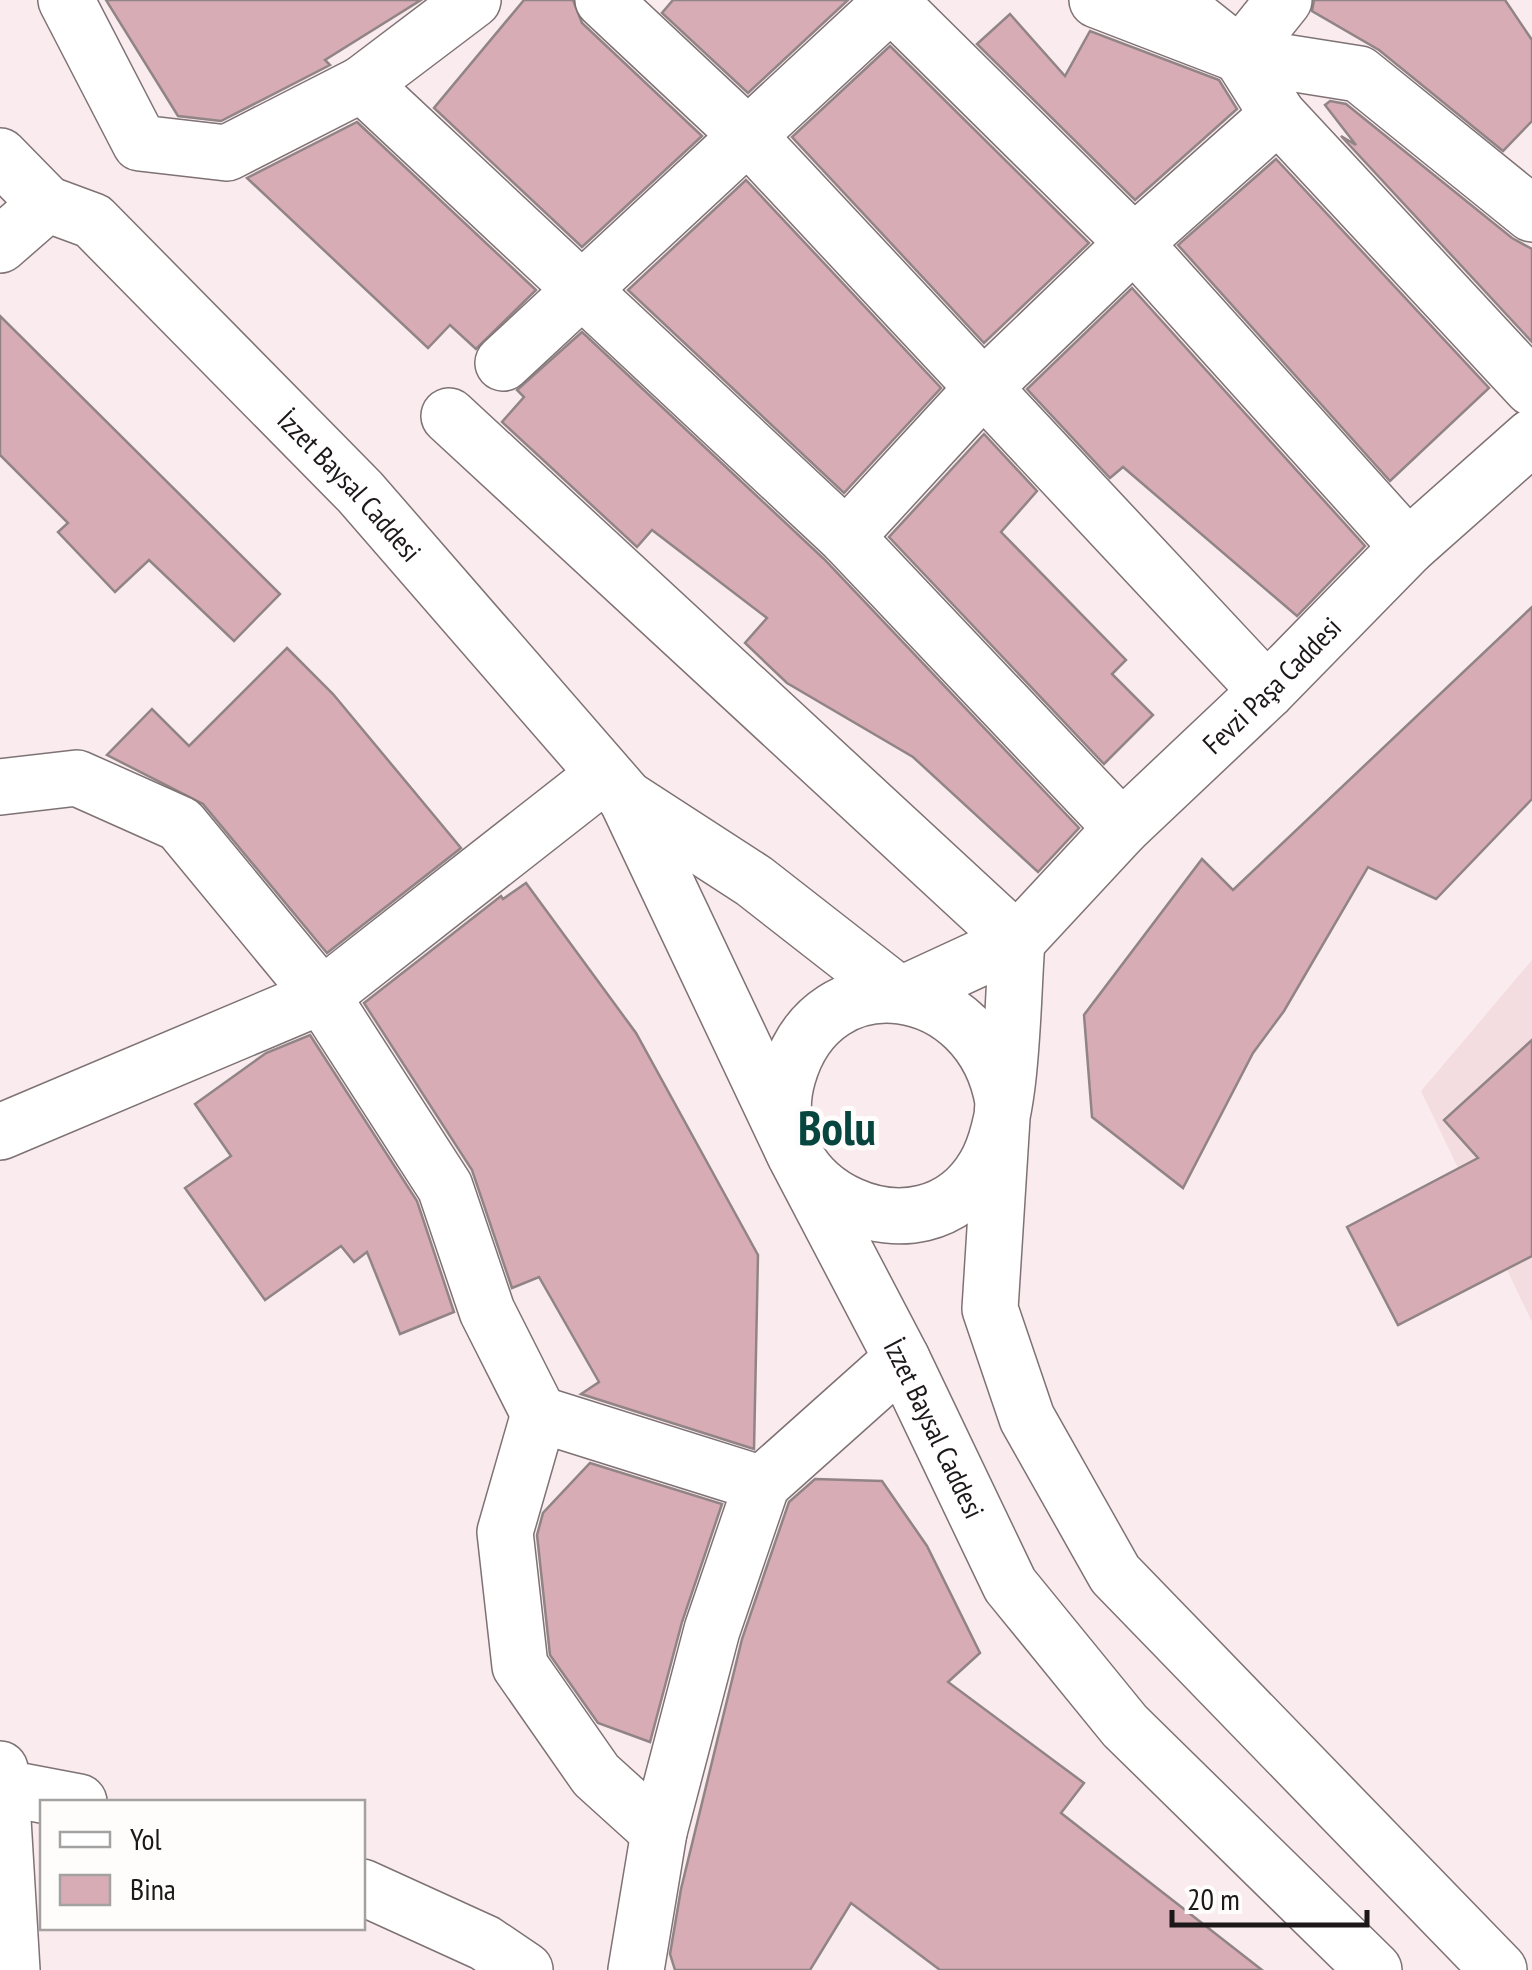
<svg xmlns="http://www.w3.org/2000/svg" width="1532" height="1970" font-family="'PT Sans Narrow',sans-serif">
	<rect width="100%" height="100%" fill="#faebee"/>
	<path fill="#f4dde1" d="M 1532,960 L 1532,1322 L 1421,1091 Z"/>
	<g fill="#d7acb5" stroke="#918486" stroke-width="2.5">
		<path d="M 106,0 L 421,0 L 325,60 L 330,65 L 221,121 L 178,116 Z"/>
		<path d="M 524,0 L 573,0 L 582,23 L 702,136 L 582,247 L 434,108 Z"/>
		<path d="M 673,0 L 848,0 L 748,93 L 662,13 Z"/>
		<path d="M 1314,0 L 1505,0 L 1532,40 L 1532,121 L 1503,151 L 1379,50 L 1312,11 Z"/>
		<path d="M 1010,14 L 1065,76 L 1090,31 L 1219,80 L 1237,109 L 1135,200 L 977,44 Z"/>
		<path d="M 890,46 L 1089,243 L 984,343 L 792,137 Z"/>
		<path d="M 1330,101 L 1346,104 L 1512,238 L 1532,249 L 1532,342 L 1341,136 L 1356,145 L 1325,105 Z"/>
		<path d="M 357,122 L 536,290 L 476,349 L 450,325 L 428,348 L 247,178 Z"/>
		<path d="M 1276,159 L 1489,388 L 1390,481 L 1178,245 Z"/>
		<path d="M 746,180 L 941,388 L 844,493 L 628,290 Z"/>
		<path d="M 1132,288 L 1365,546 L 1297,616 L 1123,467 L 1110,478 L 1027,389 Z"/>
		<path d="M 0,316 L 280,594 L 234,641 L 149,560 L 115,592 L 58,532 L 68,523 L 0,455 Z"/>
		<path d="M 582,332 L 824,559 L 1079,828 L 1038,872 L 913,757 L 787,683 L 745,643 L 767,618 L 652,530 L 637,547 L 502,422 L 524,397 L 517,390 Z"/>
		<path d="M 984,434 L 1037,491 L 1001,532 L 1126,660 L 1112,674 L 1153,715 L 1104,764 L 889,537 Z"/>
		<path d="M 1532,607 L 1532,799 L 1436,899 L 1368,867 L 1284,1011 L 1253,1053 L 1183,1188 L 1092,1117 L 1084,1015 L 1202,859 L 1233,890 Z"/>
		<path d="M 287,648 L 333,694 L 461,848 L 327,953 L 203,804 L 107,755 L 152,709 L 189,746 Z"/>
		<path d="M 526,883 L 636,1033 L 758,1255 L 754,1449 L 581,1394 L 599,1382 L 539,1277 L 512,1288 L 472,1170 L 364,1003 L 501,896 L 503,899 Z"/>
		<path d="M 310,1035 L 417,1201 L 454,1312 L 400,1334 L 367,1252 L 354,1262 L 341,1246 L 265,1300 L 185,1188 L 231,1156 L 195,1104 L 266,1053 Z"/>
		<path d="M 1532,1040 L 1532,1256 L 1398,1325 L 1347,1227 L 1478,1158 L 1444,1120 Z"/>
		<path d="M 590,1463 L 722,1504 L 682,1622 L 650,1742 L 598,1723 L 550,1655 L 537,1535 L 543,1513 Z"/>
		<path d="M 815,1479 L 882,1481 L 927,1546 L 980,1653 L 948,1682 L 1084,1783 L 1061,1813 L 1262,1970 L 940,1970 L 851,1903 L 810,1970 L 675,1970 L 670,1954 L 681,1889 L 742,1639 L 789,1502 Z"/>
	</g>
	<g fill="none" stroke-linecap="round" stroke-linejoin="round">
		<g stroke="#7e7274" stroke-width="58">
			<g id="minor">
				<path d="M 66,0 L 140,143 L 227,153 L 362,84 L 846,537 L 1122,828"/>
				<path d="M 603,0 L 746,134 L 1267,691"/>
				<path d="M 888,0 L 1134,243 L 1408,547"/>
				<path d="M 1097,0 L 1240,55 L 1359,74 L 1532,214"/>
				<path d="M 1171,0 L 1240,55 L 1278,115 L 1532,388"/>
				<path d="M 1240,55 L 1284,0"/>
				<path d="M 362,84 L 473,0"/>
				<path d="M 0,156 L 47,204"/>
				<path d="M 503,363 L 894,0"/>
				<path d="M 449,416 L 1017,941"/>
				<path d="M 846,537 L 985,386 L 1134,243 L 1278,115"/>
				<path d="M 0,787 L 77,778 L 180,824 L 322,996 L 445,1187 L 487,1311 L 539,1414"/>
				<path d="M 0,1132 L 322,996 L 604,775"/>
				<path d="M 0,1769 L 12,1970"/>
				<path d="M 0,1787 L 79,1802"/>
				<path d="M 659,1832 L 596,1775 L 520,1666 L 505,1532 L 539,1414 L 762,1484"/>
				<path d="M 362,1887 L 485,1943 L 525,1970"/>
				<path d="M 636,1970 L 659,1832 L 712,1630 L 762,1484 L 902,1359"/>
			</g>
		</g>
		<g stroke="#7e7274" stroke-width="58">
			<g id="major">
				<path id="s1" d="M 0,245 L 47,204 L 93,221 L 360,492 L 626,798 L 754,881 L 900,995 L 1017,941 L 1122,828 L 1267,691 L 1408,547 L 1532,437"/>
				<path id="s2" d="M 626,798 L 795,1155 L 902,1359 L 1010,1585 L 1125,1726 L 1374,1970"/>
				<path d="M 1017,941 C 1012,1001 1014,1117 985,1166 C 924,1271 753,1195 788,1076 C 823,953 982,977 1003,1102 L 990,1309 L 1027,1418 L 1115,1574 L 1499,1970"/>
			</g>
		</g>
		<use href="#minor" stroke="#fff" stroke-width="55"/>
		<use href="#major" stroke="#fff" stroke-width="55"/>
	</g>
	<g text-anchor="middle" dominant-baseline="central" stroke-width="10" stroke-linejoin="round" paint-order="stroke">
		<g font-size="28" fill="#1c1819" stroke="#fffcfc">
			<text stroke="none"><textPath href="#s1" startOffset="480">İzzet Baysal Caddesi</textPath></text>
			<text stroke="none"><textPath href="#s1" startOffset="1725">Fevzi Paşa Caddesi</textPath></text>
			<text stroke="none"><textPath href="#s2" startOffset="702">İzzet Baysal Caddesi</textPath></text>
		</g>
		<g font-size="48" font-weight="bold" fill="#07463f" stroke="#fffcfc">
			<text x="837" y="1127">Bolu</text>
		</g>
	</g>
	<rect x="40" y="1800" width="325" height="130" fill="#fffcfc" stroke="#a4a1a1" stroke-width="2.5"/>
	<rect x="60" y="1832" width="50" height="15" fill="#ffffff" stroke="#a4a1a1" stroke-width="2.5"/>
	<text x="130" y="1850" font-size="30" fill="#1c1819">Yol</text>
	<rect x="60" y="1875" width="50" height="30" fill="#d7acb5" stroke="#a4a1a1" stroke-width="2.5"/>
	<text x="130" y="1900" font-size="30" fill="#1c1819">Bina</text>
	<path d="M1172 1910v15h195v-15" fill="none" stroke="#1c1819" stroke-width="5"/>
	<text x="1187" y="1910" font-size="30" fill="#1c1819" stroke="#fffcfc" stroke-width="8" paint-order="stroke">20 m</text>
</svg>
